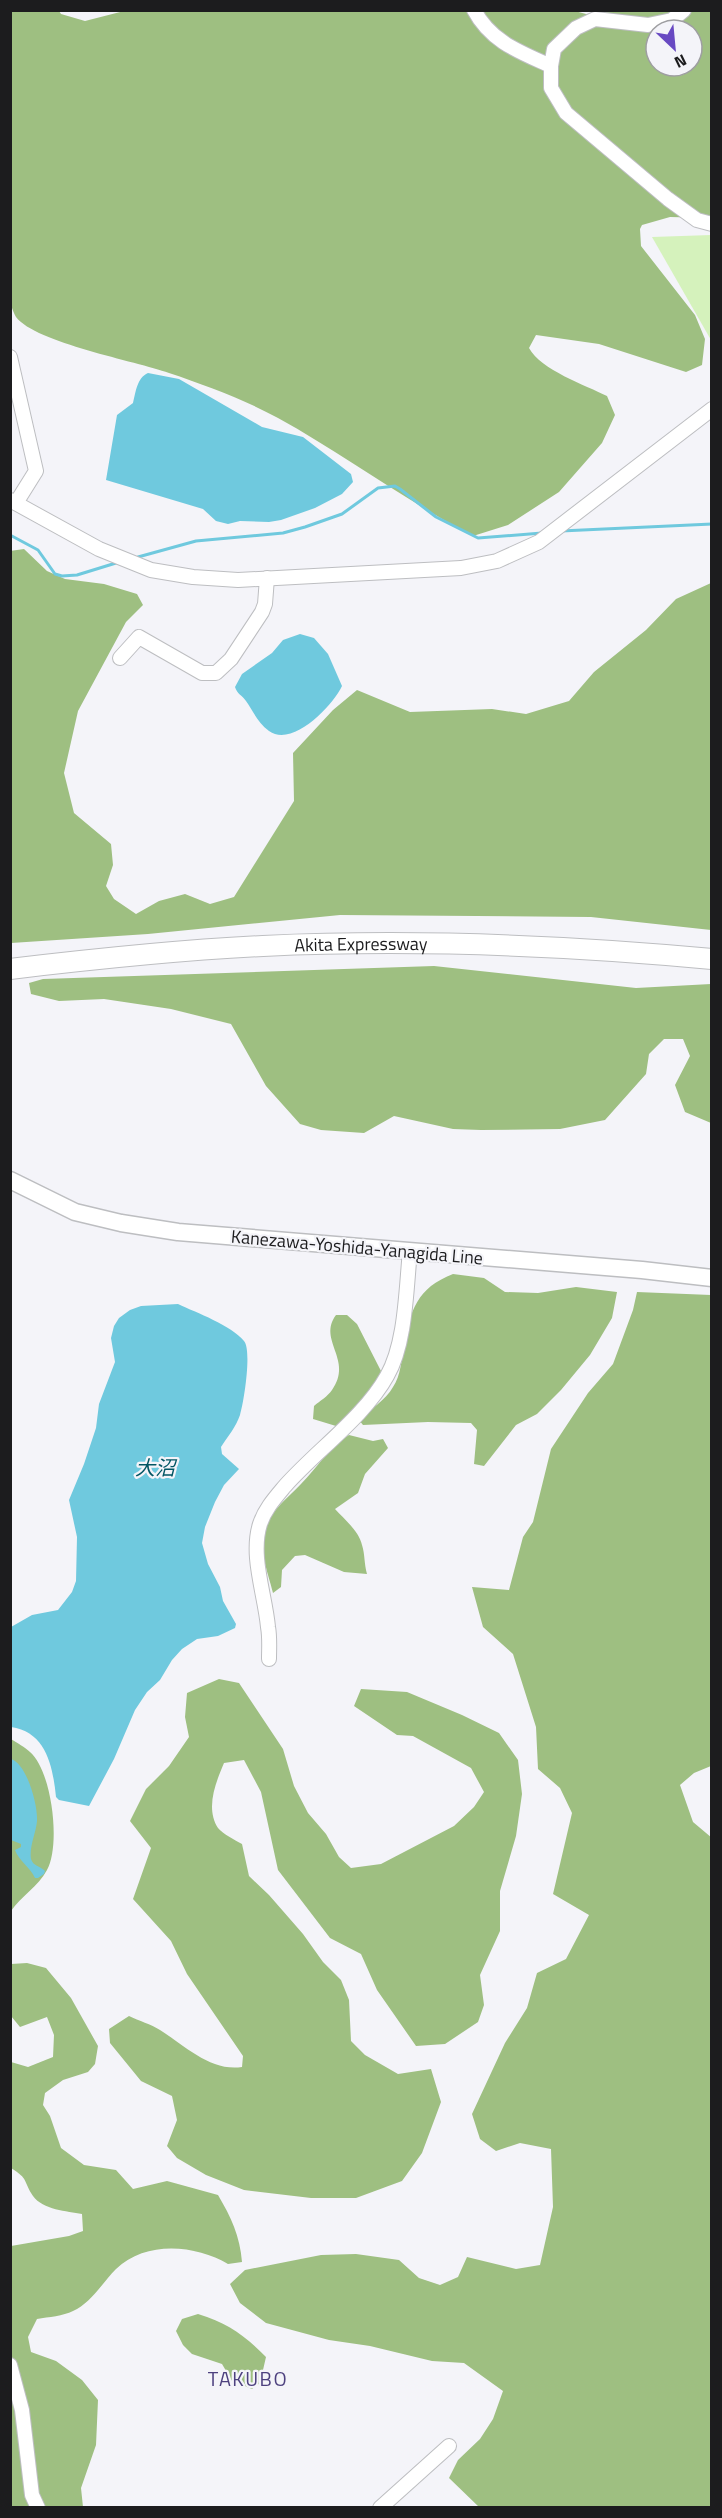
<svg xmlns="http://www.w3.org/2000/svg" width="722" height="2518" font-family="'Titillium Web','Noto Sans JP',sans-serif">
	<rect width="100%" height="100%" fill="#f4f4f9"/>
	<path fill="#d5f2bc" d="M 711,235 L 712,235 L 711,340 L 652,237 Z"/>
	<g fill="#9ebf81" fill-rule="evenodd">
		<path d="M 128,10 L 571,10 L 586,14 L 635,10 L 711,11 L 711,218 L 670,217 L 642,225 L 640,229 L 641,246 L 695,315 L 705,339 L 702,365 L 686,372 L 599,344 L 536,335 L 529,348 C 541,370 585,385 607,396 L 615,415 L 602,443 L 559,492 L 508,525 L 473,536 C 406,501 345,455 278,418 C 245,400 205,385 169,373 C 136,361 36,343 16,317 C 14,314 12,308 11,305 L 10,11 L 59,11 L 61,14 L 85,21 ZM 656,30 L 692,30 L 692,66 L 656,66 Z"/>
		<path d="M 24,549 L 47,571 L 65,579 L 104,584 L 137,594 L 143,605 L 126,622 L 78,711 L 64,773 L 74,813 L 111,844 L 113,865 L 106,886 L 114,899 L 136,914 L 159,901 L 185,894 L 210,904 L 234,897 L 294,801 L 293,753 L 333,710 L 357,690 L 410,712 L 492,709 L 526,714 L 569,701 L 594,672 L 646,630 L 676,599 L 711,583 L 711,930 L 591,917 L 340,915 L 148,934 L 11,943 L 10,551 Z"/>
		<path d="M 434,966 L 636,988 L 711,984 L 711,1123 L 685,1112 L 675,1085 L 690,1056 L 683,1039 L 664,1039 L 649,1054 L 646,1074 L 605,1120 L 560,1129 L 481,1130 L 453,1129 L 394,1116 L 364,1133 L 321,1130 L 300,1124 L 266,1086 L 231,1024 L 171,1009 L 104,999 L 59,1001 L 31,994 L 29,983 L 43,979 Z"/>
		<path d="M 453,1274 L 484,1278 L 505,1292 L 538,1293 L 576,1287 L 617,1292 L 612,1318 L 590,1355 L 561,1390 L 537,1414 L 516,1425 L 484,1466 L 474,1464 L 477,1430 L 471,1423 L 428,1422 L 363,1425 L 359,1420 C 369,1410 386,1400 393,1387 C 401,1375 401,1361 404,1347 C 410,1310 417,1288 453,1274 Z"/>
		<path d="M 637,1292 L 711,1295 L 711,1766 L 694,1773 L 680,1785 L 693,1822 L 712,1838 L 711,2507 L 479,2507 L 449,2478 L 458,2460 L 480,2439 L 493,2419 L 503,2391 L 464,2363 L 432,2361 L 370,2346 L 329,2340 L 266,2323 L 240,2303 L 230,2284 L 245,2270 L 321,2255 L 356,2254 L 399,2260 L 419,2278 L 440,2285 L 458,2277 L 467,2257 L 516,2269 L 540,2265 L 553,2207 L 551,2149 L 520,2143 L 496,2151 L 480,2139 L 472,2114 L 505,2043 L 527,2008 L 537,1973 L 566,1959 L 589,1915 L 553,1894 L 572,1813 L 560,1788 L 538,1769 L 536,1727 L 513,1654 L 483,1627 L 472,1587 L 509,1590 L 523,1537 L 533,1522 L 551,1449 L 588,1393 L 613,1364 L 633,1310 Z"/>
		<path d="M 336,1315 L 347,1315 L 357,1324 L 381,1371 C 373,1394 355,1411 336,1426 L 313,1419 L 314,1406 C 320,1401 328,1396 332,1390 C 354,1360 317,1340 336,1315 Z"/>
		<path d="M 349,1435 L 373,1441 L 383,1439 L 388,1448 L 365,1474 L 358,1493 L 335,1509 C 344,1519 359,1531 362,1545 C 365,1554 364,1564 367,1574 L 344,1572 L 305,1555 L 295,1556 L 282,1570 L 281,1587 L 273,1593 C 270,1580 260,1552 262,1540 C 267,1512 284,1502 301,1484 C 317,1468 329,1447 349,1435 Z"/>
		<path d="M 219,1679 L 239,1683 L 283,1749 L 294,1786 L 308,1813 L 326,1834 L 339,1857 L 351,1868 L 381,1864 L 454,1826 L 474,1807 L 484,1792 L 471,1768 L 413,1736 L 397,1735 L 354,1706 L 361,1689 L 407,1692 L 462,1715 L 499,1733 L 518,1760 L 522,1794 L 516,1836 L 500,1891 L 500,1931 L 480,1975 L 484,2005 L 478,2022 L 445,2044 L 416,2046 L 377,1990 L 361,1954 L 330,1938 L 278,1870 L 261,1792 L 244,1760 L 224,1763 C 216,1782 205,1808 218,1828 C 223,1834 235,1840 242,1844 L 249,1876 L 269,1895 L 303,1934 L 323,1962 L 341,1980 L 349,2000 L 351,2041 L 365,2055 L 398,2074 L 431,2069 L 441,2102 L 422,2153 L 402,2181 L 356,2198 L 311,2198 L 244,2190 L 206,2175 L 177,2158 L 167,2146 L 177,2120 L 172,2096 L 141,2081 L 110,2043 L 109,2029 L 129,2016 C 139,2021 151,2024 160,2030 C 184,2045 211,2072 242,2067 L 243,2056 L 187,1974 L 171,1941 L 133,1899 L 151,1848 L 130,1821 L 146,1789 L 169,1766 L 189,1737 L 185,1717 L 187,1693 Z"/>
		<path d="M 11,1739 C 17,1743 25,1747 30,1752 C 52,1771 61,1845 47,1870 C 38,1887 21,1896 11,1911 Z"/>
		<path d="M 27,1963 L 46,1968 L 71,1998 L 98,2046 L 95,2064 L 88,2072 L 63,2080 L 45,2093 L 43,2105 L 50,2116 L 61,2148 L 84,2165 L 116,2170 L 133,2189 L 167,2181 L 218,2195 C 231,2217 240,2236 242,2262 L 228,2264 C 196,2245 146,2240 116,2269 C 103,2282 91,2303 73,2311 C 63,2316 49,2317 37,2319 L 28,2337 L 31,2352 L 56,2361 L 82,2380 L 98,2400 L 96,2445 L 81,2488 L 83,2507 L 11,2508 L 11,2246 L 69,2236 L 83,2231 L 82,2214 C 67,2211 43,2210 33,2196 C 23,2181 29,2179 11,2168 L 11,2062 L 28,2067 L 53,2057 L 54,2035 L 47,2017 L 20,2027 L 11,2016 L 11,1964 Z"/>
		<path d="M 198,2314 C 228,2323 244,2335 266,2357 L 260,2383 L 252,2389 L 232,2381 L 222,2364 L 192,2354 L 183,2345 L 176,2331 L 182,2319 Z"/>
	</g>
	<g fill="#6fc9de">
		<path d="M 148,373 L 179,379 L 262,427 L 303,437 L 351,474 L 353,482 L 342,494 L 315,508 L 281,520 L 269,522 L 240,521 L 228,524 L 216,521 L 203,509 L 106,480 L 117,415 L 133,403 C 136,391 137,378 148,373 Z"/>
		<path d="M 300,634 L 314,638 L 328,654 L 342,686 C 333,705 293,748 269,731 C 258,723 253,711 246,701 C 242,695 237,694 235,687 L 242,674 L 272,653 L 283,640 Z"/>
		<path d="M 178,1304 C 197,1313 231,1325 244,1341 C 252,1350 244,1402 240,1415 C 236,1427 228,1436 221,1447 L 222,1454 L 239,1469 L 224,1485 L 215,1502 L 205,1527 L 202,1543 L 208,1564 L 220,1587 L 223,1601 L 236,1624 L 235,1628 L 218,1636 L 197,1639 L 182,1649 L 172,1660 L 160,1680 L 147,1692 L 135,1710 L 114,1759 L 89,1806 L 59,1800 L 56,1797 C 53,1768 47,1732 11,1727 L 11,1627 L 32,1615 L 58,1610 L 72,1592 L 76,1581 L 77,1537 L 69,1500 L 84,1464 L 96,1428 L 99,1404 L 115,1362 L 111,1338 L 114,1326 L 119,1318 L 130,1310 L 141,1306 Z"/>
		<path d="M 11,1759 C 27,1764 38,1805 37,1821 C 36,1833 29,1847 31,1859 C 33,1866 40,1866 45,1871 L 44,1874 L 38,1878 L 35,1878 C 30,1867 19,1861 15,1850 L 21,1847 L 21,1844 L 11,1840 Z"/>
	</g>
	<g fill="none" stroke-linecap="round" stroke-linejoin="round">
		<g stroke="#6fc9de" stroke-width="3">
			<path d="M 561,531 L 712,524"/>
			<path d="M 10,535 L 38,550 L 55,574 L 62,576 L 77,575 L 116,563"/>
			<path d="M 138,557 L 196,541 L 283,533 L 305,527 L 342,514 L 378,488 L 395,486 L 400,489 L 436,517 L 478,538 L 542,533"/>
		</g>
		<g stroke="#bdbec1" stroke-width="16">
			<g id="minor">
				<path d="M 474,10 C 491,42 520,52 551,66"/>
				<path d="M 684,10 L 672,20 L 648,25 L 595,19 L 576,28 L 554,49 L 551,66 L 551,88 L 566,113 L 668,199 L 697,220 L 712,224"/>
				<path d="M 10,357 L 36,471 L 16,503"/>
				<path d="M 10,500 L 99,549 L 151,570 L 193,577 L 238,580 L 461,568 L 497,561 L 539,542 L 712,409"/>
				<path d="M 120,658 L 139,637 L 202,673 L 216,673 L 231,659 L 262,612 L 265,604 L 267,578"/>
				<path d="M 269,1659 C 269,1648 270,1638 268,1627 C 265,1594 250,1556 260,1524 C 265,1509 275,1498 285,1486 C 316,1451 365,1416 387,1376 C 406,1343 406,1289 410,1251"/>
				<path d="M 10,2365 L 22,2410 L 32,2495 L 38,2508"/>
				<path d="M 380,2508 L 449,2446"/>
			</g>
		</g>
		<g stroke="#bdbec1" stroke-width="19">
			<path id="major" d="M 10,1180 L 75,1212 L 121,1223 L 178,1232 L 642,1270 L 712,1278"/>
		</g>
		<g stroke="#bdbec1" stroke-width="22">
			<g id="highway">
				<path id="s1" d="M 10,969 C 94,959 179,950 263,946 C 413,939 562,945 712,959"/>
			</g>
		</g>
		<use href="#minor" stroke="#fff" stroke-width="14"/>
		<use href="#major" stroke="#fff" stroke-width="16"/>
		<use href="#highway" stroke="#fff" stroke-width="20"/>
	</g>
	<g text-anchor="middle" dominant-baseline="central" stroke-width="4.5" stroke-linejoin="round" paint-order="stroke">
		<g font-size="18" fill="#1c1c1e" stroke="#f4f4f9">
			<text stroke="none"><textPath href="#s1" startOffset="352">Akita Expressway</textPath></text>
			<text transform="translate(357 1247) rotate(5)">Kanezawa-Yoshida-Yanagida Line</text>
		</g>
		<g font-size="20" font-style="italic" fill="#025664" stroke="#f4f4f9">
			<text x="155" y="1467">大沼</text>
		</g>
		<g font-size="20" letter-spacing="1.5" fill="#4d417f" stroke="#f4f4f9">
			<text x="248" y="2378">TAKUBO</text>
		</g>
	</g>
	<rect width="722" height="2518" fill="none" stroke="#1c1c1e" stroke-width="24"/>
	<g transform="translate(674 48) rotate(154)"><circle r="28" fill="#f4f4f9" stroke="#9e9ea1" stroke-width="1.5"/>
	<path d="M0-4.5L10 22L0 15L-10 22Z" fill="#6849c2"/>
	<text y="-9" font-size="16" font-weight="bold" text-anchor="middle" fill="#1c1c1e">N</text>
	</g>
</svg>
